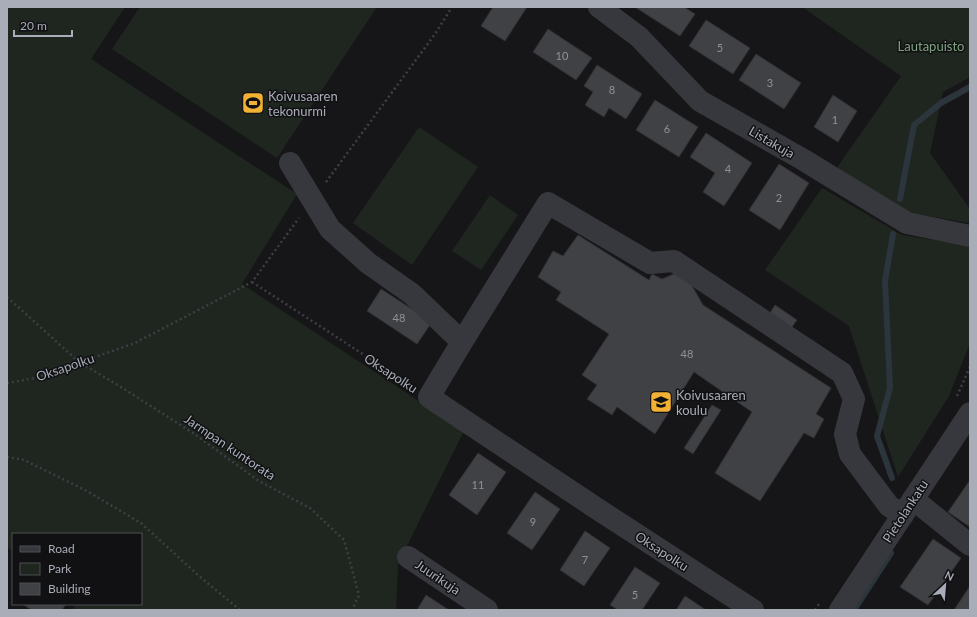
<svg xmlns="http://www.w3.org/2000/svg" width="977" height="617" font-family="Lato,sans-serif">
	<rect width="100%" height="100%" fill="#161618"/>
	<g fill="#1e261f">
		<path d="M 7,7 L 125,7 L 91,59 L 297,194 L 242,284 L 464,431 L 398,564 L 396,610 L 72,610 L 76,604 L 141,604 L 141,534 L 13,534 L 13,551 L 7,547 Z"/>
		<path d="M 140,7 L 377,7 L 277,158 L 112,49 Z"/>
		<path d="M 802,7 L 970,7 L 970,77 L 943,92 L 930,153 L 970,209 L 970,223 L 910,213 L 836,169 L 901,76 Z"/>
		<path d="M 419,127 L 478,167 L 412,265 L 353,223 Z"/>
		<path d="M 822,188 L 902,235 L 970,246 L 970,343 L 949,396 L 898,477 L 849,326 L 765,270 Z"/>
		<path d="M 490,195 L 518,215 L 481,270 L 452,251 Z"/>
	</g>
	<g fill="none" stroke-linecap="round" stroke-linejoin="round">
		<g stroke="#2c353c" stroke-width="6">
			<path d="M 900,199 L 914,125 L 941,103 L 970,87"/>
			<path d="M 892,478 L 877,436 L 890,388 L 885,281 L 893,234"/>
			<path d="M 854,610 L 891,553"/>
		</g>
	</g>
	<g fill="#404145" stroke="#303034">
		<path d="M 493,7 L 527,7 L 505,41 L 481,26 Z"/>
		<path d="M 635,7 L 684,7 L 695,14 L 680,36 Z"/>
		<path d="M 706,20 L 750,48 L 733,74 L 689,46 Z"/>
		<path d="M 548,29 L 592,58 L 576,80 L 533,52 Z"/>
		<path d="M 756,54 L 801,83 L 784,109 L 739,80 Z"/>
		<path d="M 597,65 L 642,94 L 626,119 L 609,108 L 604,117 L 585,105 L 593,92 L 584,86 Z"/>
		<path d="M 833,95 L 857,111 L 838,142 L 814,127 Z"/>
		<path d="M 655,100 L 698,127 L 679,157 L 636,130 Z"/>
		<path d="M 706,133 L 752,163 L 724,206 L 703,192 L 715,173 L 690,157 Z"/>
		<path d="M 779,164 L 809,183 L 780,230 L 749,210 Z"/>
		<path d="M 578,235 L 649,280 L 652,274 L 662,279 L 683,270 L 703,305 L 831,388 L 816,414 L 824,419 L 814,438 L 804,433 L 760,501 L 715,473 L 752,412 L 694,372 L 655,434 L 617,407 L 612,415 L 587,399 L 597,385 L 582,375 L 609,334 L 556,300 L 561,292 L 538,277 L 553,251 L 563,256 Z"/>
		<path d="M 381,289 L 432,322 L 417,344 L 367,311 Z"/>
		<path d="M 775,305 L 797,320 L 789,331 L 768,316 Z"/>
		<path d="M 712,405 L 721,410 L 693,454 L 684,448 Z"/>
		<path d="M 478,453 L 506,472 L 477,515 L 449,495 Z"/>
		<path d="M 970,480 L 970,527 L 948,512 Z"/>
		<path d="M 535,492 L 560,509 L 532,550 L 507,533 Z"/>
		<path d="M 585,531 L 610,548 L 584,586 L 560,570 Z"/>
		<path d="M 933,539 L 961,558 L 928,605 L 900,587 Z"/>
		<path d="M 635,567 L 660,583 L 642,610 L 618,610 L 610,605 Z"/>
		<path d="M 970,586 L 970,610 L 954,610 Z"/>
		<path d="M 426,595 L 449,610 L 417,610 Z"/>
		<path d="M 685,596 L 706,610 L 676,610 Z"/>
		<path d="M 22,604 L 66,604 L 62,610 L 32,610 Z"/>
	</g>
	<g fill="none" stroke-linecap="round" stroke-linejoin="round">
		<g stroke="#3d3f44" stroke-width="2.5" stroke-dasharray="2 3" stroke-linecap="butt">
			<path d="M 326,182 L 435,34 L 452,7"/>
			<path d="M 252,282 L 412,386"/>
			<path d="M 7,297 L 79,362 L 121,387 L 193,433 L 259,481 L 310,508 L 344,540 L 359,595 L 352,610"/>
			<path d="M 7,383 L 35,378 L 135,343 L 252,282 L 299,218"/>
			<path d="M 957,396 L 970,367"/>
			<path d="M 7,457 L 24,460 L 85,490 L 141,523 L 199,576 L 240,610"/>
			<path d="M 815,610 L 819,604"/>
		</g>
		<g stroke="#37383d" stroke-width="22">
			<path d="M 599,7 L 639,37 L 700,101 L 802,159 L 907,223 L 970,236"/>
			<path d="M 290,163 L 330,229 L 368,263 L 412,294 L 462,342"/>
			<path d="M 913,499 L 970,545"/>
			<path d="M 408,557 L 487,610"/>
			<path d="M 753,610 L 599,510 L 429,397 L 462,342 L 548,203 L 650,263 L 674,261 L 842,373 L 854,399 L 845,434 L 850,454 L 889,506 L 903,515"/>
			<path d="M 840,610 L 970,413"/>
		</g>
	</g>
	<defs>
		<g id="stadium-square" transform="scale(1.15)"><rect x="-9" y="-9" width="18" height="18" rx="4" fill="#f2b134" stroke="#111113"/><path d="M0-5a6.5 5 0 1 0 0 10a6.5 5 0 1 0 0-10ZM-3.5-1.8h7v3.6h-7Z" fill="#111"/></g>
		<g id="school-square" transform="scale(1.15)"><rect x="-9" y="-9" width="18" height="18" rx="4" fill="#f2b134" stroke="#111113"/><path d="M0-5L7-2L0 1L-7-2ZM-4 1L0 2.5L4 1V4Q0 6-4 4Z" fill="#111"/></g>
	</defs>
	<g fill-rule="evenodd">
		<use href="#stadium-square" x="253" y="103"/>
		<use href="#school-square" x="661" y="402"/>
	</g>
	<g text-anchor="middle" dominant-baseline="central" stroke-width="3" stroke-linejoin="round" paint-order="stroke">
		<g font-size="11" fill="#8e929b">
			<text x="720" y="47">5</text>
			<text x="562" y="55">10</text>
			<text x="770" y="82">3</text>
			<text x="612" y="89">8</text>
			<text x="835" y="119">1</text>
			<text x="667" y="128">6</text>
			<text x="728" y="168">4</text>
			<text x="779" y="197">2</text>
			<text x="399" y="317">48</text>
			<text x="687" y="353">48</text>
			<text x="478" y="484">11</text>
			<text x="533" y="521">9</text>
			<text x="585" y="559">7</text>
			<text x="635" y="594">5</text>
		</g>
		<g font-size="13" fill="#7fa381" stroke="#111113">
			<text x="931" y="46">Lautapuisto</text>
		</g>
		<g font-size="13" fill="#a8adb8" stroke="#111113" text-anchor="start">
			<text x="268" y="96">Koivusaaren<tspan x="268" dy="15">tekonurmi</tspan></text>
			<text x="676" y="395">Koivusaaren<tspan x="676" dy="15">koulu</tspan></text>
		</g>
		<g font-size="13" fill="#a8adb8" stroke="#111113">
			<text transform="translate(772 142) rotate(30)">Listakuja</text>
			<text transform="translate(65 367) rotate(-19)">Oksapolku</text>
			<text transform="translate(391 373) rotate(33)">Oksapolku</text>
			<text transform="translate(230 447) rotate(34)">Jarmpan kuntorata</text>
			<text transform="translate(905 511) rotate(-57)">Pietolankatu</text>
			<text transform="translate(662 551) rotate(33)">Oksapolku</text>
			<text transform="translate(438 577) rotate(34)">Juurikuja</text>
		</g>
	</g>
	<rect width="977" height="617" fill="none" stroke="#a8adb8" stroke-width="16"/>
	<rect x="12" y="533" width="130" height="72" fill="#111113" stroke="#4d4f55"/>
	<rect x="20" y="546" width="20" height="6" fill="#37383d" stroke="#4d4f55"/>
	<text x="48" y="553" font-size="12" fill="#a8adb8">Road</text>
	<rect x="20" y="563" width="20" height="12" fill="#1e261f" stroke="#4d4f55"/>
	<text x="48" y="573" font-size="12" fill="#a8adb8">Park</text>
	<rect x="20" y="583" width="20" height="12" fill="#404145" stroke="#4d4f55"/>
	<text x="48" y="593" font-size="12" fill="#a8adb8">Building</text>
	<g transform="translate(945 585) rotate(26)" stroke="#111113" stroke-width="3" paint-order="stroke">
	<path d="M0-3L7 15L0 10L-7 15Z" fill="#a8adb8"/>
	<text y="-6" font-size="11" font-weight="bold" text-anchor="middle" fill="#a8adb8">N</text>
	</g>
	<path d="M14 30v6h58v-6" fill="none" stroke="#a8adb8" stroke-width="2"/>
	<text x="20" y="30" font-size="12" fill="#a8adb8" stroke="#111113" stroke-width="3" paint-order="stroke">20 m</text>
</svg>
